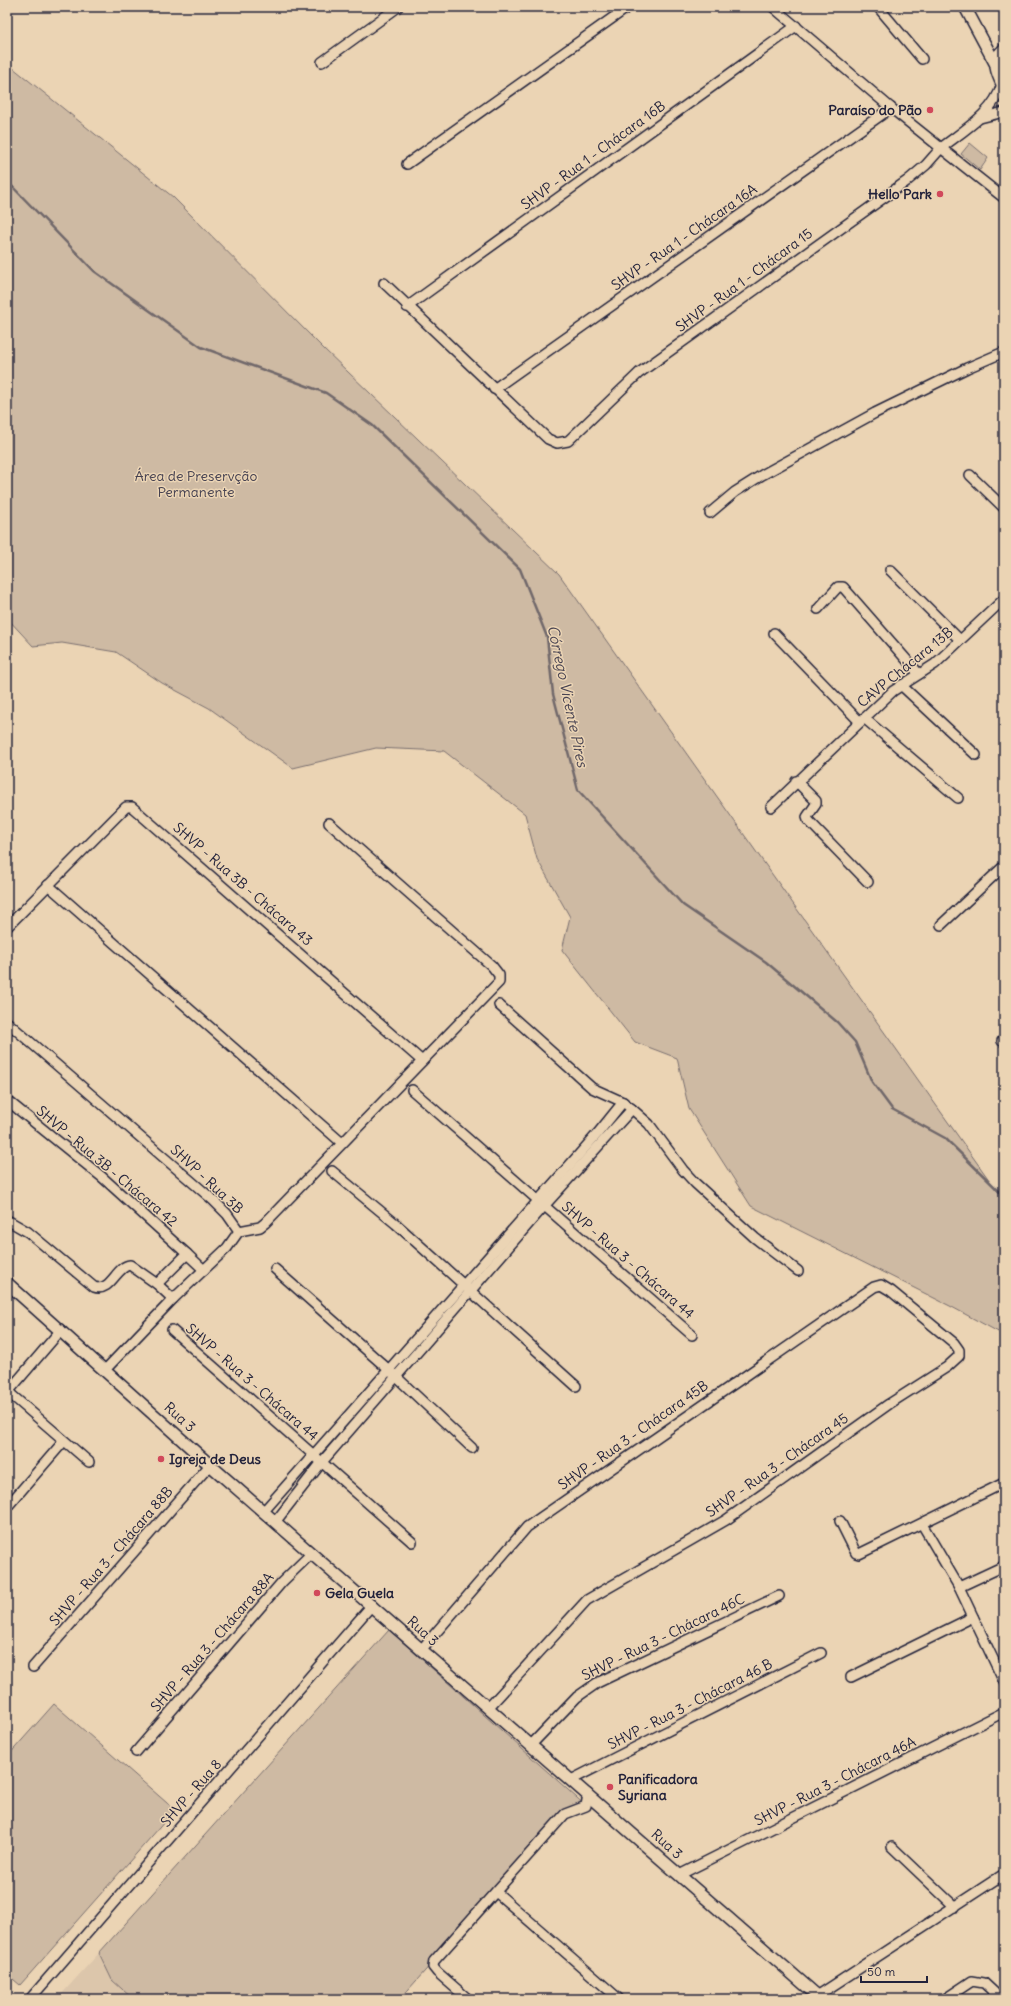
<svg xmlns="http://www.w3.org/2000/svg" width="1011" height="2006" font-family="Delius,sans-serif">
	<rect width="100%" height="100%" fill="#ebd4b4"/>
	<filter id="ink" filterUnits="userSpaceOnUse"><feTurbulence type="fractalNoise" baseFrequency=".025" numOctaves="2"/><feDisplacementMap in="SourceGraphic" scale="8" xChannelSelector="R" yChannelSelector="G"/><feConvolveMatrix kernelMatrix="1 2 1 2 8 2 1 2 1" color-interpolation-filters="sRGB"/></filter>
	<g filter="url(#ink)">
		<path fill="#dcc6ab" d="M 99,1953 L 112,1980 L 133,1999 L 57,1999 Z"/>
		<g fill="#cebaa3" stroke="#786e6f">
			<path d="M 7,63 L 173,197 L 324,349 L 559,574 L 997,1191 L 1004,1196 L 1004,1335 L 950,1306 L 751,1206 L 689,1109 L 677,1058 L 635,1042 L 562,950 L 570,917 L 537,859 L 525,814 L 444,751 L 376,748 L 293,768 L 209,708 L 162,683 L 116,652 L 62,643 L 33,646 L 7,618 Z"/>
			<path d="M 970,143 L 988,158 L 980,170 L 961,154 Z"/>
			<path d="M 389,1630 L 586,1806 L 565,1814 L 400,1999 L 133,1999 L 112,1980 L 99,1953 Z"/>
			<path d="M 54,1704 L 175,1810 L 20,1985 L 7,1974 L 7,1757 Z"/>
		</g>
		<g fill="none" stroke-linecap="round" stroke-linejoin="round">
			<path stroke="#70676a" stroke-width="2.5" d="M 7,181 L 94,271 L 201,347 L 326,393 L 372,425 L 520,569 L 547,637 L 553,694 L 578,790 L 683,905 L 766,962 L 837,1022 L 855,1042 L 872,1082 L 892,1109 L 945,1138 L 1004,1196"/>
			<g stroke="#22223b" stroke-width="12">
				<g id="minor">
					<path d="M 773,7 L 891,108 L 941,148 C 964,130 994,113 1002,84"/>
					<path d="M 878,7 L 922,59"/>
					<path d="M 322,62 L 398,7"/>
					<path d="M 980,118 L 1004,112"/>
					<path d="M 407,164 L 628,7"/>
					<path d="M 384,283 L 548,439 L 557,443 L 568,441 L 639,373 L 907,181 L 926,165 L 941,148 L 1004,198"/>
					<path d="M 407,307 L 796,26"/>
					<path d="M 494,389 L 891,108"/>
					<path d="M 970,475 L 1004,508"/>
					<path d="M 710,513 L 735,492 L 762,475 L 875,413 L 967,368 L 1004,352"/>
					<path d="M 890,570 L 960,640"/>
					<path d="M 818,609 L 838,587 L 843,587 L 919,674"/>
					<path d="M 774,633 L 860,722"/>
					<path d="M 901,685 L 976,755"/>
					<path d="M 864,718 L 958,798"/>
					<path d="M 796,781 L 816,801 L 816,804 L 807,817 L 808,820 L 868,882"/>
					<path d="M 771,807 L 893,691 L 935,664 L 1004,599"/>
					<path d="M 48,885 L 342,1143"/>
					<path d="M 941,925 L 1004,866"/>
					<path d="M 7,927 L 126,807 L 132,807 L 422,1061"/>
					<path d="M 499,1005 L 592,1088 L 623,1102 L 632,1109 L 649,1124 L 683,1170 L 695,1183 L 755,1238 L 798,1271"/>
					<path d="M 7,1022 L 213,1200 L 227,1214 L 239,1231 L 227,1248 L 173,1299 L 105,1370"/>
					<path d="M 1002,1041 L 1004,1039"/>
					<path d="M 412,1090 L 692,1335"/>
					<path d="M 8,1101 L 102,1177 L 187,1254 L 157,1284"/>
					<path d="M 332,1171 L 396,1224 L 576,1386"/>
					<path d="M 7,1220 L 28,1232 L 94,1287 C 111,1293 116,1266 130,1265 L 157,1284 L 173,1299"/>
					<path d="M 239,1231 L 260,1227 L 265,1223 L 499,982 L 499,975 L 492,966 L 329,823"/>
					<path d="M 187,1254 L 204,1270"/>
					<path d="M 275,1269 L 389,1370 L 472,1448"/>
					<path d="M 172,1330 L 412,1542"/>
					<path d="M 7,1391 L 89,1462"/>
					<path d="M 8,1392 L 61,1330"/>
					<path d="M 7,1507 L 64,1441"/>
					<path d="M 264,1511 L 598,1133 L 623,1102"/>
					<path d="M 276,1521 L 322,1462 L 545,1205 L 632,1109"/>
					<path d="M 840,1521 L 856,1553 L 859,1554 L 1004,1483"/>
					<path d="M 922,1524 L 959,1587 L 1004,1682"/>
					<path d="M 959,1587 L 1004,1566"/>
					<path d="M 421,1650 L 527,1527 L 874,1287 L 881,1285 L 891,1291 L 954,1343 L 959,1350 L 959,1356 L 947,1367 L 889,1404 L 726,1520 L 587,1600 L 489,1707"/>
					<path d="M 33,1667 L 210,1465"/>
					<path d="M 851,1677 L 973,1617"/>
					<path d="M 531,1745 L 577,1697 L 597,1683 L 779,1596"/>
					<path d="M 136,1752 L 282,1582 L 312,1553"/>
					<path d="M 571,1780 L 821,1653"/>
					<path d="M 892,1847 L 955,1907"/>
					<path d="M 679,1875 L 1004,1712"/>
					<path d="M 496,1892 L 619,1999"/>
					<path d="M 817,1996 L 1004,1874"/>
					<path d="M 30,1999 L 372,1605"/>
					<path d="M 468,1999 L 437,1972 L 433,1967 L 434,1961 L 565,1814 L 586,1806 L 588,1794"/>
					<path d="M 945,1999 L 972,1981 L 984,1983 L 999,1997 L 1004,1995"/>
				</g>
			</g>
			<g stroke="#22223b" stroke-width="14">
				<g id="major">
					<path d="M 965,7 L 995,63"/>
					<path d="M 1004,49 C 990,61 997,74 1004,88"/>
					<path d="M 7,1283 L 210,1465 L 821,1999"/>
				</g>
			</g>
			<use href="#minor" stroke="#ebd4b4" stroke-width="9"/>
			<use href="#major" stroke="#ebd4b4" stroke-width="11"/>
		</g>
	</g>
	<g fill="#d1495b" stroke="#ebd4b4" stroke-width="1.5">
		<circle cx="930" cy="110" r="4"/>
		<circle cx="940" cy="194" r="4"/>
		<circle cx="161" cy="1459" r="4"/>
		<circle cx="317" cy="1593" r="4"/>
		<circle cx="610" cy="1787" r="4"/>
	</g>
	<g text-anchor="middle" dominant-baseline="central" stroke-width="3" stroke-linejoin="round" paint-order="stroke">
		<g font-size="14" font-weight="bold" fill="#22223b" stroke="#ebd4b4" text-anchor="start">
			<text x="922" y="110" text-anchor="end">Paraíso do Pão</text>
			<text x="932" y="194" text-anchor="end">Hello Park</text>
			<text x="169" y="1459">Igreja de Deus</text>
			<text x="325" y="1593">Gela Guela</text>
			<text x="618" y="1779">Panificadora<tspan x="618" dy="16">Syriana</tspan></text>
		</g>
		<g font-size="14" fill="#22223b" stroke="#ebd4b4">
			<text transform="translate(593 155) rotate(-36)">SHVP - Rua 1 - Chácara 16B</text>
			<text transform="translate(684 237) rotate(-35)">SHVP - Rua 1 - Chácara 16A</text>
			<text transform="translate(744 280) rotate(-36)">SHVP - Rua 1 - Chácara 15</text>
			<text transform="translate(905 667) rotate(-39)">CAVP Chácara 13B</text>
			<text transform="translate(243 884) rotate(41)">SHVP - Rua 3B - Chácara 43</text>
			<text transform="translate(107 1166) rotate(40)">SHVP - Rua 3B - Chácara 42</text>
			<text transform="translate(207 1179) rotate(43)">SHVP - Rua 3B</text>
			<text transform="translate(628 1260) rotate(41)">SHVP - Rua 3 - Chácara 44</text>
			<text transform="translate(252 1382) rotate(41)">SHVP - Rua 3 - Chácara 44</text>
			<text transform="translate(180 1417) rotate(42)">Rua 3</text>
			<text transform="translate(633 1435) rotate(-35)">SHVP - Rua 3 - Chácara 45B</text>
			<text transform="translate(777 1465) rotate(-35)">SHVP - Rua 3 - Chácara 45</text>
			<text transform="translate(111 1556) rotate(-49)">SHVP - Rua 3 - Chácara 88B</text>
			<text transform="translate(423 1631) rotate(42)">Rua 3</text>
			<text transform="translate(663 1637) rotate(-26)">SHVP - Rua 3 - Chácara 46C</text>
			<text transform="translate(212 1642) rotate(-49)">SHVP - Rua 3 - Chácara 88A</text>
			<text transform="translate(690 1704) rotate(-27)">SHVP - Rua 3 - Chácara 46 B</text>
			<text transform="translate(835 1781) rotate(-27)">SHVP - Rua 3 - Chácara 46A</text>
			<text transform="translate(191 1793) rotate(-49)">SHVP - Rua 8</text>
			<text transform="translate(667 1844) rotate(42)">Rua 3</text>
		</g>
		<g font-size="14" fill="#444050" stroke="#ebd4b4">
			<text x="196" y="476">Área de Preservção<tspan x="196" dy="16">Permanente</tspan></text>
		</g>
		<g font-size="15" font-style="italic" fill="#494452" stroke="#ebd4b4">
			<text transform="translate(568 696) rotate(78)">Córrego Vicente Pires</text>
		</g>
	</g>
	<rect width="1011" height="2006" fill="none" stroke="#ebd4b4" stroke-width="24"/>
	<rect x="12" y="12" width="987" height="1982" fill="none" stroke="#22223b" stroke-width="1.5" filter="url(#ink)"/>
	<path d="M861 1976v6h66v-6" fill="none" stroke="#22223b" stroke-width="2"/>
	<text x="867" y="1976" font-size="12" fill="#22223b" stroke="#ebd4b4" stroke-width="3" paint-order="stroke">50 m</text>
</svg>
